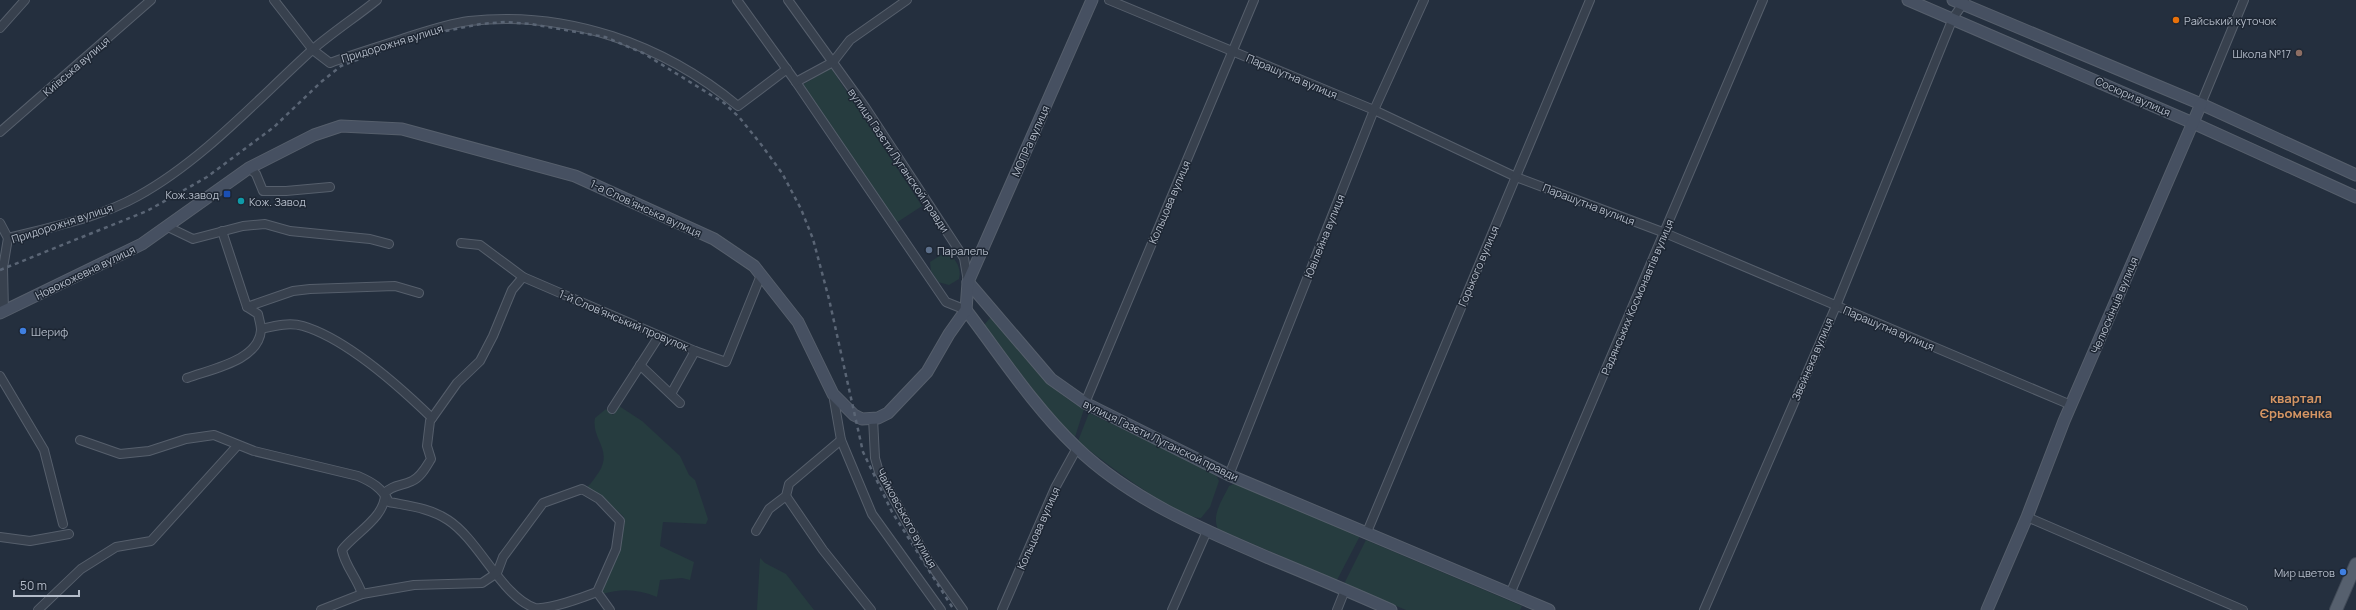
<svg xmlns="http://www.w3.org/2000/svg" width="2356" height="610" font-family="Manrope,sans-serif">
	<rect width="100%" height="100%" fill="#242f3e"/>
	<g fill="#263c3f">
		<path d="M 831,68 L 922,206 L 896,223 L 802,85 Z"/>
		<path d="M 944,253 C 955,256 962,268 959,279 L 949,285 L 938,282 L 931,271 L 930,262 Z"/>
		<path d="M 990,318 L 994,319 C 1021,353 1045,388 1084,409 L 1075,437 L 1053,416 L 984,325 Z"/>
		<path d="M 619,406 L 642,421 L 680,456 L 689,475 L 695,480 L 708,519 L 706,524 L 663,522 L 660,546 L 694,562 L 690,580 L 682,578 L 660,580 L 657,597 C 638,589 622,588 602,594 L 601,590 L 620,549 L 624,517 L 601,496 L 587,487 C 592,483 595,477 599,472 C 613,449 591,439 595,418 L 606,409 L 613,415 Z"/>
		<path d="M 1089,413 L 1215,473 L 1219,481 L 1210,507 L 1201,518 C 1178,519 1098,458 1078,441 Z"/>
		<path d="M 1234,484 L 1241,485 L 1360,536 L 1337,580 L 1218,529 C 1211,515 1223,499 1229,486 Z"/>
		<path d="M 1366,540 L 1522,606 L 1520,610 L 1406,610 L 1344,584 Z"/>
		<path d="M 760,558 L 765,563 L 786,574 L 814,610 L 757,610 Z"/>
	</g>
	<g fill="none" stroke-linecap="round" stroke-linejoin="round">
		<g stroke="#565f6c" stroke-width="10">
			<g id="street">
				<path d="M 274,0 L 313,50 L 330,63 C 354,54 378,47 402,39 C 424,32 446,24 469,21 C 567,10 663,44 738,106 L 787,69"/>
				<path d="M 737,0 L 796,82 L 946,302 L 966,310"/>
				<path d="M 788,0 L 865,107 L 964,258 L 968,282"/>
				<path d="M 1109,0 L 1374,110 L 1516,177 L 1665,233 L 2071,405"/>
				<path d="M 0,28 L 25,0"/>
				<path d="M 796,82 L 833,62 L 850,40 L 907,0"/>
				<path d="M 2201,104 L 2244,0"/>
				<path d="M 0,132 L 151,0"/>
				<path d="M 249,168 L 256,174 L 263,191 L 286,191 L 330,187"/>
				<path d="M 0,223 L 8,238"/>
				<path d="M 168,227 L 193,239 L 243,226 L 265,224 L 290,231 L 370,239 L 389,244"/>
				<path d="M 461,243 L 480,245 L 523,277 L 695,351 L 726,362 L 761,275"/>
				<path d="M 247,307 L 293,291 L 310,289 L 395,286 L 419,293"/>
				<path d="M 4,311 L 3,268 L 8,238 C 51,227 99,218 138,196 C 202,161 258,99 312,50 C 333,32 356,17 377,0"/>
				<path d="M 261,329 C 274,326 289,322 303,326 C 347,339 399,386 432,418"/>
				<path d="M 640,365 L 680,403"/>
				<path d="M 0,376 L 44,450 L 63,524"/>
				<path d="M 187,378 C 211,369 259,361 261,330 C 261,325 259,319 258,314 L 247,307 L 222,231"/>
				<path d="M 671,394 L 695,351"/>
				<path d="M 833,394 L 841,440 L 872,514 L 941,610"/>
				<path d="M 1085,403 L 1254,0"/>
				<path d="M 612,409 L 659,336"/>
				<path d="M 873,418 L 875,458 L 879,472 L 929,562 L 963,610"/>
				<path d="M 80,440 L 120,454 L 149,451 L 186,439 L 214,435 L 254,451 L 358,476 C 372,482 382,488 389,502 C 409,506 430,508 448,520 C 479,540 502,597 535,608 C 548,610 584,597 597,592"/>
				<path d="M 1229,475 L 1374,110 L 1424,0"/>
				<path d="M 786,496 L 823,550 L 871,610"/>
				<path d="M 2027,517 L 2243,610"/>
				<path d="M 756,531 L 769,509 L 786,496 L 789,484 L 841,440"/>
				<path d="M 1367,532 L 1590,0"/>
				<path d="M 0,537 L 30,541 L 69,534"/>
				<path d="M 362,594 C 357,578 345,566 342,550 C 355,533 386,517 385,493 C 392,485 402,486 412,481 C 421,477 426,467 431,459 L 427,446 L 430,421 L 457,383 L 480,361 L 493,336 L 512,290 L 523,277"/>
				<path d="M 1510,594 L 1763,0"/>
				<path d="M 38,610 L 81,569 L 116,547 L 151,541 L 237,446"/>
				<path d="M 321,610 L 362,594 L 414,585 L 482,583 L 497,573 L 503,557 L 543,503 L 582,489 L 599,499 L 620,521 L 616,549 L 597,592 L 610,610"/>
				<path d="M 1002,610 L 1055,488 L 1077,448"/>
				<path d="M 1172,610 L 1207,531"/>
				<path d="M 1337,610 L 1345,590"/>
				<path d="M 1704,610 L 1836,306 L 1953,18 L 1965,1"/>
			</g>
		</g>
		<g stroke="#565f6c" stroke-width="13">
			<g id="secondary">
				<path d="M 1908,0 L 2193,123 L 2356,197"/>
				<path d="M 1953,0 L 2201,104 L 2356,175"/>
				<path d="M 968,282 L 1051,379 L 1085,403 L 1229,475 L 1549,610"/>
				<path d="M 966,310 C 1001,356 1034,407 1076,447 C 1130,499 1201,529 1269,558 C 1310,575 1351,592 1391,610"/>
				<path d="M 0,313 L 142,244 L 249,168 L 314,135 L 341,126 L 402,129 L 575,176 L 714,239 L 754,266 L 761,275 L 798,322 L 833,394 L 854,415 L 862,419 L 878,418 L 888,413 L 927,372 L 949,334 L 966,310 L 968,282 L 1092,0"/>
				<path d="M 1987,610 L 2027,517 L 2064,421 L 2201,104"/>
			</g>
		</g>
		<g stroke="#414a57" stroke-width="14">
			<path id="primary" d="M 2336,610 L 2356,564"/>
		</g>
		<use href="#street" stroke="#38414e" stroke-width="8"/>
		<use href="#secondary" stroke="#465061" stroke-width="11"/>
		<use href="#primary" stroke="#56606e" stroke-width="12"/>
		<path stroke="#5a6575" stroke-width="2.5" stroke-dasharray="4 4" stroke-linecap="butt" d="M 0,270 L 147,211 L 207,177 L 274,127 L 321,82 L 341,66 L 378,52 L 430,34 L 481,24 L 505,22 L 531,24 L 605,37 L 643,53 L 724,103 L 739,117 L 760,143 L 782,173 L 801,209 L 813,239 L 829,299 L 863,452 L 892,512 L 954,610"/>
	</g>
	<circle fill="#e8710a" stroke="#1d2633" stroke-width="1.5" cx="2176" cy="20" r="4"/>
	<circle fill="#8d6e63" stroke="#1d2633" stroke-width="1.5" cx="2299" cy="53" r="4"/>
	<rect fill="#1a4fb4" stroke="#1d2633" stroke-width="1.5" x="223" y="190" width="8" height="8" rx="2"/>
	<circle fill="#0f9aa8" stroke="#1d2633" stroke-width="1.5" cx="241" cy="201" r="4"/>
	<circle fill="#5c6f8a" stroke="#1d2633" stroke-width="1.5" cx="929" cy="250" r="4"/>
	<g fill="#3f7fe0" stroke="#1d2633" stroke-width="1.5">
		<circle cx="23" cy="331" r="4"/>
		<circle cx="2343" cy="572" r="4"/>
	</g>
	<g text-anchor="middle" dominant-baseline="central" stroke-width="3" stroke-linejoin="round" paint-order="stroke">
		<g font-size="11" fill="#b4bcc9" stroke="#1d2633" text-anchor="start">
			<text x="2184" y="20">Райський куточок</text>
			<text x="2291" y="53" text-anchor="end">Школа №17</text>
			<text x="219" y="194" text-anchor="end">Кож.завод</text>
			<text x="249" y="201">Кож. Завод</text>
			<text x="937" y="250">Паралель</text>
			<text x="31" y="331">Шериф</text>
			<text x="2335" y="572" text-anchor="end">Мир цветов</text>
		</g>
		<g font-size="11" fill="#b4bcc9" stroke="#1d2633">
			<text transform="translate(392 43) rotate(-17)">Придорожня вулиця</text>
			<text transform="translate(76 66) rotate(-41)">Київська вулиця</text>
			<text transform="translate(1292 76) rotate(23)">Парашутна вулиця</text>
			<text transform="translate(2133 96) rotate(24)">Сосюри вулиця</text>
			<text transform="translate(1030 141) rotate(-66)">МОПРа вулиця</text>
			<text transform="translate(899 160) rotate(56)">вулиця Газєти Луганской правди</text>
			<text transform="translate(1169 202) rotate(-67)">Кольцова вулиця</text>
			<text transform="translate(1589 204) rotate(21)">Парашутна вулиця</text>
			<text transform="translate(646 208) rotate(25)">1-а Слов’янська вулиця</text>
			<text transform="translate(62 223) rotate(-18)">Придорожня вулиця</text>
			<text transform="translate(1324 236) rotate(-68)">Ювілейна вулиця</text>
			<text transform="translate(1478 266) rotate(-67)">Горького вулиця</text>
			<text transform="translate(85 272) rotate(-26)">Новокожевна вулиця</text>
			<text transform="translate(1637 297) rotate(-67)">Радянських Космонавтів вулиця</text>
			<text transform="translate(2114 305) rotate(-67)">Челюскінців вулиця</text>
			<text transform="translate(624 320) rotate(23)">1-й Слов’янський провулок</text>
			<text transform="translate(1889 328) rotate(23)">Парашутна вулиця</text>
			<text transform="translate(1812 359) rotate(-67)">Звейнека вулиця</text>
			<text transform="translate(1161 440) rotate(26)">вулиця Газєти Луганской правди</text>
			<text transform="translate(907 518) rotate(61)">Чайковського вулиця</text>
			<text transform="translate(1038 528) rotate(-66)">Кольцова вулиця</text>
		</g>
		<g font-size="13" font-weight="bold" fill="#d59563" stroke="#1d2633">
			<text x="2296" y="398">квартал<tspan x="2296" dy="15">Єрьоменка</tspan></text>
		</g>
	</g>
	<path d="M14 590v6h65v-6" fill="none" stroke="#b4bcc9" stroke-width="2"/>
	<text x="20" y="590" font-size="12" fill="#b4bcc9" stroke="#1d2633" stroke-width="3" paint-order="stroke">50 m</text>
</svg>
